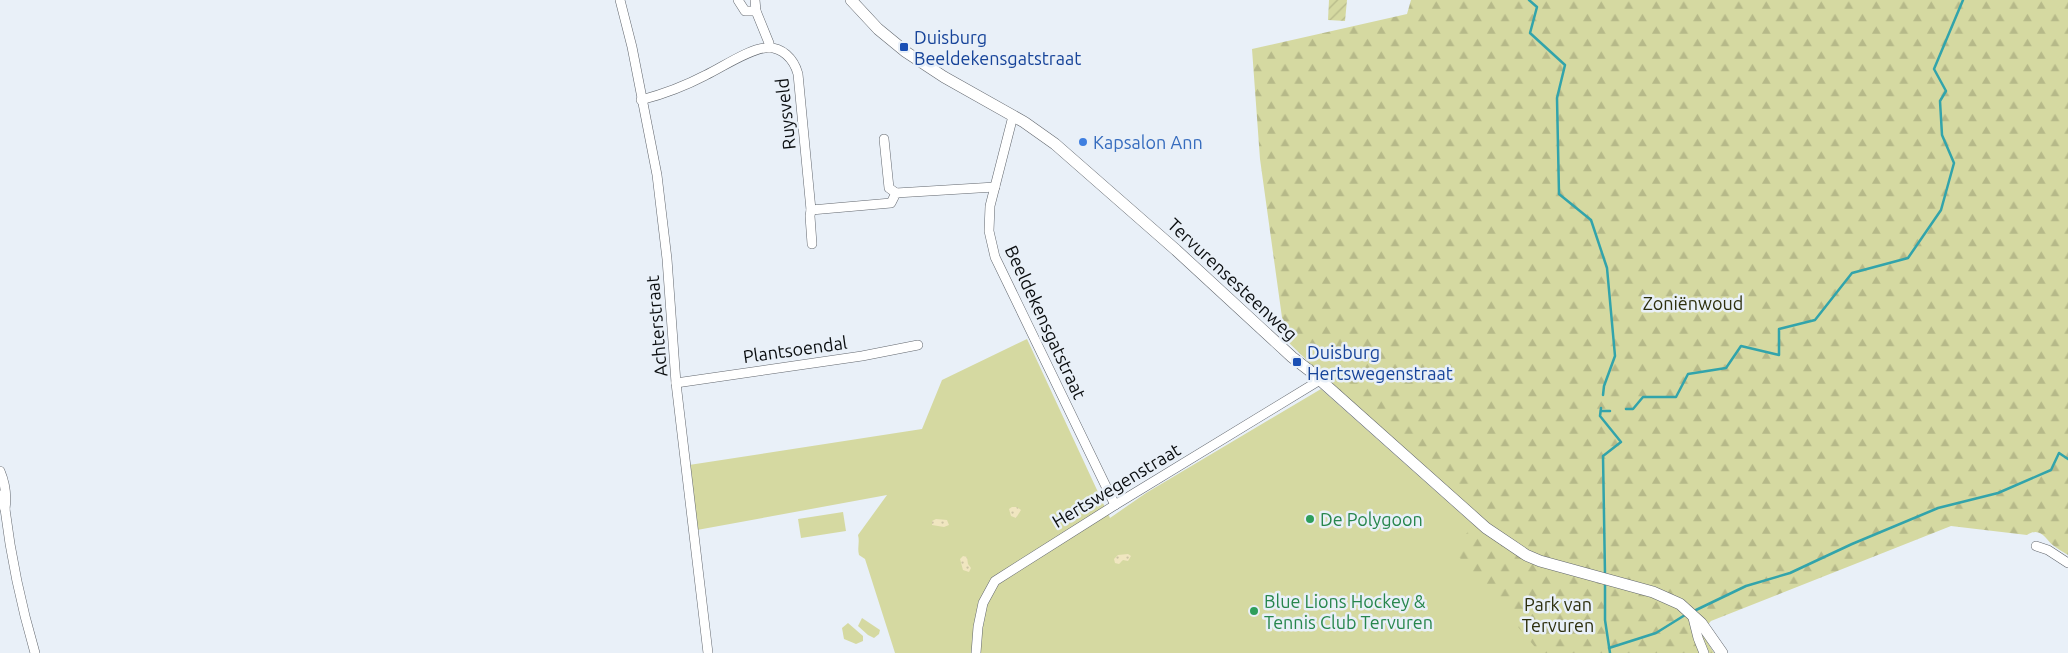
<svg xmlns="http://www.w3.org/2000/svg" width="2068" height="653" font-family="Ubuntu,sans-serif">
	<defs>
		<pattern id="forest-firs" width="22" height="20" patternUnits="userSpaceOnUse" patternTransform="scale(1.25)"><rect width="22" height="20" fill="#d5d9a1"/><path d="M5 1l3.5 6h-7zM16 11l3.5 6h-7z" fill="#b6b989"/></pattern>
		<pattern id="sand-dots" width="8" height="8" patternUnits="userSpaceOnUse" patternTransform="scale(1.25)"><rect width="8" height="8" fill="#f0e6c0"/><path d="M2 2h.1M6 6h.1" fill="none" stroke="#ccc4a4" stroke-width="1.8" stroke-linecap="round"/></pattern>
		<pattern id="garden-furrows" width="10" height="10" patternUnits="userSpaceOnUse" patternTransform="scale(1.25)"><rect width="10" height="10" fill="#d5d9a1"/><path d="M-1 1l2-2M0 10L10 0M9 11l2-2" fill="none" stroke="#b6b989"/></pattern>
	</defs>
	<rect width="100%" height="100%" fill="#e9f0f8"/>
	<g fill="#d5d9a1">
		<path d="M 1027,339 L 1110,518 L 1146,493 L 1321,389 L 1483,533 L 1704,639 L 1714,653 L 895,653 L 865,559 L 859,555 C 857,547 860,543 858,535 L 887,495 L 697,530 L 689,465 L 922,429 L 942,380 Z"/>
		<path d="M 843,512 L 846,531 L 801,538 L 798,519 Z"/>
		<path d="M 862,618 L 880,630 L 879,634 L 874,638 L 868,635 L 858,626 Z"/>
		<path d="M 848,623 L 863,636 L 863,641 L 856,644 L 844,639 L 842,628 Z"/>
	</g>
	<path fill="url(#forest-firs)" d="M 1411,0 L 2068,0 L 2068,555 C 2063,552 2058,549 2054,546 C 2045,539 2041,526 2027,535 L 1951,526 L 1711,621 L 1701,632 L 1714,653 L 1540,653 L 1454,551 L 1479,516 L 1326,379 L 1285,339 L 1260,159 L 1252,49 L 1407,14 Z"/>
	<g fill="url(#sand-dots)">
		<path d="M 1012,507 L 1017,507 L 1021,510 L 1016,518 L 1011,516 L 1009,509 Z"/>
		<path d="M 936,519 L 947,520 L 949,525 L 944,527 L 932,525 L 932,521 Z"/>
		<path d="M 1128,554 L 1131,556 L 1128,561 L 1123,560 L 1119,564 L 1115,563 L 1114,559 L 1118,555 Z"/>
		<path d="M 963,556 L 967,557 L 968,564 L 971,568 L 969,572 L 963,570 L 960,559 Z"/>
	</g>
	<path fill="url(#garden-furrows)" d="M 1329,0 L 1347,0 L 1345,21 L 1328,20 Z"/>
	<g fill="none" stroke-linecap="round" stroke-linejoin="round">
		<g stroke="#32a4ab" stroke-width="2.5">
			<path d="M 1529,0 L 1537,7 L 1530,33 L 1565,65 L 1557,98 L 1559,194 L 1591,220 L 1607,268 L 1615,356 L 1604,386 L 1603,395"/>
			<path d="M 1601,408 L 1600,416 L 1621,442 L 1603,456 L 1605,574"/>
			<path d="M 1626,409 L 1633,409 L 1643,397 L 1676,397 L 1688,374 L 1726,368 L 1741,346 L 1779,355 L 1779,329 L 1815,320 L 1852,273 L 1908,258 L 1941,210 L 1954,163 L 1942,135 L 1940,101 L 1946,91 L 1934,69 L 1963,0"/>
			<path d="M 1601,411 L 1610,411"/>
			<path d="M 1605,585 L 1605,620 L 1610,653"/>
			<path d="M 1696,610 L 1746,586 L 1790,573 L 1852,544 L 1938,508 L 1998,493 L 2051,470 L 2059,453 L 2068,459"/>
			<path d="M 1609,648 L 1656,633 L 1685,615"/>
		</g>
		<g stroke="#62676e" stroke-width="10">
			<g id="minor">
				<path d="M 620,0 L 632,47 L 657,175 L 667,259 L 676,383 L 708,653"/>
				<path d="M 738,0 L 745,11 L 756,11"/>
				<path d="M 755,0 L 756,11 L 769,43 L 769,48"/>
				<path d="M 641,100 C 664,94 685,86 706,75 C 721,68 749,49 765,48 C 782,46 794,59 798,74 L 811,210 L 891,203 L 896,193 L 995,187"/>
				<path d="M 1013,116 L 990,206 L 989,231 L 995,257 L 1115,505"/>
				<path d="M 884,139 L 889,188 L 896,193"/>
				<path d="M 811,210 L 810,216 L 812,244"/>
				<path d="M 676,383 L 862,356 L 918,345"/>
				<path d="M 0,471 C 5,483 7,496 5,509 L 0,495"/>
				<path d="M 5,509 C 11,558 21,605 35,653"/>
				<path d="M 2036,546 L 2048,550 L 2068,563"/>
				<path d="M 1692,614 L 1698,638 L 1704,653"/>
				<path d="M 976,653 L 978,627 L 983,603 L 995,581 L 1115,505 L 1320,380"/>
			</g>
		</g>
		<g stroke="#62676e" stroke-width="12">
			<path id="tertiary" d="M 851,0 L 878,29 L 906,52 L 944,77 L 1024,122 L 1055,144 L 1176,250 L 1292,357 L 1310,371 L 1486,528 L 1526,555 L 1540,561 L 1653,592 L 1680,604 L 1701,623 L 1722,653"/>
		</g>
		<use href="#minor" stroke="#fff" stroke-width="9"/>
		<use href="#tertiary" stroke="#fff" stroke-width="11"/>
	</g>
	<g fill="#1a4fb4" stroke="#e9f0f8" stroke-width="2">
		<rect x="899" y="42" width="10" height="10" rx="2.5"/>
		<rect x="1292" y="357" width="10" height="10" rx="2.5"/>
	</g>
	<circle fill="#3f7fe0" stroke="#e9f0f8" stroke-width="2" cx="1083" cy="142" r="5"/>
	<g fill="#2e9e5b" stroke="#e9f0f8" stroke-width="2">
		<circle cx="1310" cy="519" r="5"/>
		<circle cx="1254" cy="611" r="5"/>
	</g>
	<g text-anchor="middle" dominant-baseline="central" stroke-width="5" stroke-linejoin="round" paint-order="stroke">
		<g font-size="18" fill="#164399" stroke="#e9f0f8" text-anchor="start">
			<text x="914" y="37">Duisburg<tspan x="914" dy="21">Beeldekensgatstraat</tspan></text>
			<text x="1307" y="352">Duisburg<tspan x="1307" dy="21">Hertswegenstraat</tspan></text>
		</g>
		<g font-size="18" fill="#0a0d0f" stroke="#e9f0f8">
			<text transform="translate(785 114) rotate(-96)">Ruysveld</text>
			<text transform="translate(1233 279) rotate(43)">Tervurensesteenweg</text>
			<text transform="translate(1046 322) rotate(65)">Beeldekensgatstraat</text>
			<text transform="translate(656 326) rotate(-95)">Achterstraat</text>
			<text transform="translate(795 349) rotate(-8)">Plantsoendal</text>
			<text transform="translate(1116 485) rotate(-31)">Hertswegenstraat</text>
		</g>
		<g font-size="18" fill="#366cbe" stroke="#e9f0f8" text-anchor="start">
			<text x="1093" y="142">Kapsalon Ann</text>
		</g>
		<g font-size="18" fill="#2d2f0d" stroke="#e9f0f8">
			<text x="1693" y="303">Zoniënwoud</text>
			<text x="1558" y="604">Park van<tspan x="1558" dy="21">Tervuren</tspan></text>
		</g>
		<g font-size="18" fill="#27864d" stroke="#e9f0f8" text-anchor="start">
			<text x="1320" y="519">De Polygoon</text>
			<text x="1264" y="601">Blue Lions Hockey &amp;<tspan x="1264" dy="21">Tennis Club Tervuren</tspan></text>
		</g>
	</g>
</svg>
